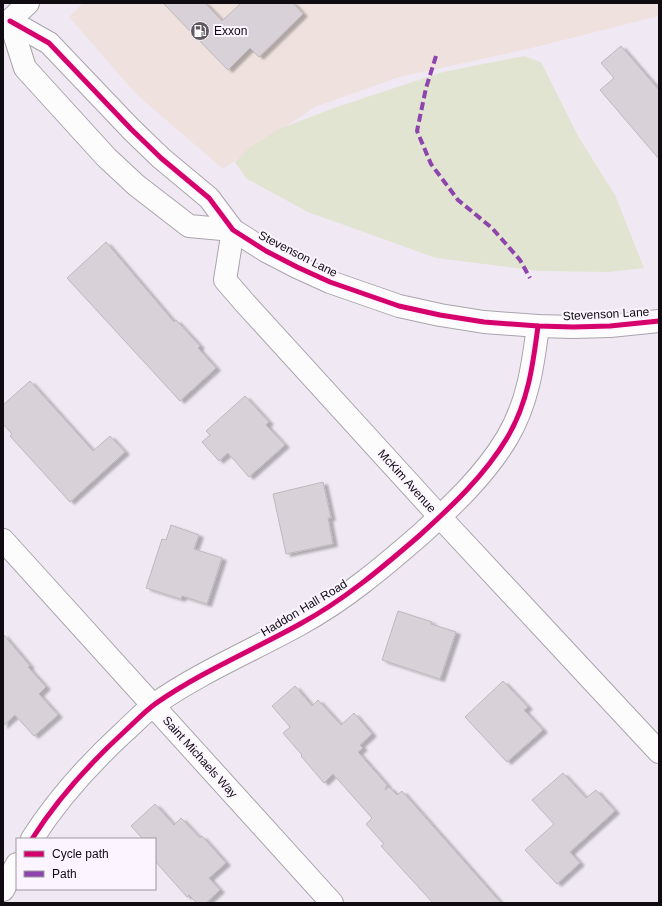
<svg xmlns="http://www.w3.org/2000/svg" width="662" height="906" font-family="Helvetica,sans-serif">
	<defs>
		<filter id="shadow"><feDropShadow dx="4.5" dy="2.5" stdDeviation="1" flood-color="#0004"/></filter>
	</defs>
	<rect width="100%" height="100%" fill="#f0e9f3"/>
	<path fill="#efe2de" d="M 83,3 L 659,3 L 659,16 L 528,49 L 399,77 L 315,107 L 223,169 L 136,94 L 69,17 Z"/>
	<path fill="#e1e4d0" d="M 524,56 L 541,62 L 578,136 L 615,195 L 644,268 L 609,272 L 539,271 L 436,258 L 308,212 L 247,179 L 235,162 L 249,148 L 279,129 L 337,107 L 443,72 Z"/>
	<g fill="#d8d1d7" stroke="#bfb8be" filter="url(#shadow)">
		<path d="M 163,3 L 205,3 L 222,21 L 241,3 L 293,3 L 303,14 L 259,57 L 250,48 L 228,70 Z"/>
		<path d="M 621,46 L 659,90 L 659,159 L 600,90 L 614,78 L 601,63 Z"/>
		<path d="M 106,242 L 174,322 L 176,320 L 200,346 L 198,348 L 216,368 L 180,401 L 67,278 Z"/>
		<path d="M 30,381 L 93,451 L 110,436 L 125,452 L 70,502 L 10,436 L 12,434 L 3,424 L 3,405 Z"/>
		<path d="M 245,396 L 269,422 L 266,425 L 285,445 L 249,477 L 228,453 L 219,461 L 202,442 L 210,435 L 206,431 Z"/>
		<path d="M 323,482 L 331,518 L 328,518 L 333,544 L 286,554 L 273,494 Z"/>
		<path d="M 171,525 L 199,535 L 194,549 L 222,558 L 207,604 L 182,596 L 181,599 L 146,588 L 162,539 L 166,540 Z"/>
		<path d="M 398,611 L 432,622 L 431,624 L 456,632 L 440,679 L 382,660 Z"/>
		<path d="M 3,634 L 30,666 L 28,667 L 46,687 L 39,694 L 58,715 L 34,736 L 15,715 L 3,726 Z"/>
		<path d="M 503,681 L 528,707 L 524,710 L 543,730 L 507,762 L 465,717 Z"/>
		<path d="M 295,686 L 312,706 L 318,700 L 341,725 L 354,713 L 372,734 L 360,745 L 363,748 L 358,752 L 387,785 L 385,790 L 389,787 L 397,795 L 402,791 L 501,903 L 433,903 L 381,846 L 384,844 L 366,824 L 372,818 L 333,774 L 324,783 L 301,756 L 302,755 L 283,733 L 290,727 L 272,706 Z"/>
		<path d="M 563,773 L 586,798 L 596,790 L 615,811 L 570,852 L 580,863 L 557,884 L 525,850 L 554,824 L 532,800 Z"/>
		<path d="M 155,804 L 174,825 L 181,818 L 200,838 L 202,836 L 226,863 L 209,878 L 220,890 L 206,903 L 197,903 L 189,895 L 187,897 L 155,861 L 155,839 L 143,839 L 131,826 Z"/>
	</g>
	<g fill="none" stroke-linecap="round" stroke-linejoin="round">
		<g stroke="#a9a4ac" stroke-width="24">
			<g id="minor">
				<path d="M 233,230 L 225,280 L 244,302 L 440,517 L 659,752"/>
				<path d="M 3,540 L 332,903"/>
				<path d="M 32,839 C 58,798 89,764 125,731 C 135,722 144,712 155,704 C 199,673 253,650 300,624 C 344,600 382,568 420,535 C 452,506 485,475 507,438 C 528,403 533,365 538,326"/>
				<path d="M 3,890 L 17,864"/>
			</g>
		</g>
		<g stroke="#a9a4ac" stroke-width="24">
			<g id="tertiary">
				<path d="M 10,21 L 49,43 L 131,129 L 161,158 L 209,198 L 233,230 L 266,251 L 297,267 L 330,282 L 399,306 L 440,315 L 484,322 L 538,326 L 573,327 L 610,326 L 659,321"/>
				<path d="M 10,21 L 25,68 L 106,157 L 136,185 L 189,226 L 233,230"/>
			</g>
		</g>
		<g stroke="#a9a4ac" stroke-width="24">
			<path id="primary" d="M 3,27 L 28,3"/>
		</g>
		<use href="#minor" stroke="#fdfcfd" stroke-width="22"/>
		<use href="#tertiary" stroke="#fdfcfd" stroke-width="22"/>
		<use href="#primary" stroke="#fdfcfd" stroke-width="22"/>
		<path stroke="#8e44ad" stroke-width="4" stroke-dasharray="8 4" stroke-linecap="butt" d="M 436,56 L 426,88 L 417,131 L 431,164 L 458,200 L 492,228 L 520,260 L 530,278"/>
		<g stroke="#fcf4ff" stroke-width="8">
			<g id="cycleway">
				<path d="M 10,21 L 49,43 L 131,129 L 161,158 L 209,198 L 233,230 L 266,251 L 297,267 L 330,282 L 399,306 L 440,315 L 484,322 L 538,326 L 573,327 L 610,326 L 659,321"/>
				<path d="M 32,839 C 58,798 89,764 125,731 C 135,722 144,712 155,704 C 199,673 253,650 300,624 C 344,600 382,568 420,535 C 452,506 485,475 507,438 C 528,403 533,365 538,326"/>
			</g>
		</g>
		<use href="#cycleway" stroke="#d6006c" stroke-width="5"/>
	</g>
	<defs>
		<g id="fuel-disc" transform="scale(1)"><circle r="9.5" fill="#5e5960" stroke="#fcf4ff"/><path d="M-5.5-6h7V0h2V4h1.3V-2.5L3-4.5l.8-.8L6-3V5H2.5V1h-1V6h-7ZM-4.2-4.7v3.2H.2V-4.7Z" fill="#fff"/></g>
	</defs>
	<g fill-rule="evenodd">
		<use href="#fuel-disc" x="200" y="31"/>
	</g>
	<g text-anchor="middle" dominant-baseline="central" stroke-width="4" stroke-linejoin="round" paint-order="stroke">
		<g font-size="12" fill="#0f0b11" stroke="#fcf4ff" text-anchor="start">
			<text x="214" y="31">Exxon</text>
		</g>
		<g font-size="12" fill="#0f0b11" stroke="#fcf4ff">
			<text transform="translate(298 254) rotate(27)">Stevenson Lane</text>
			<text transform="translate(606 314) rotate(-3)">Stevenson Lane</text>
			<text transform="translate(407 481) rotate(48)">McKim Avenue</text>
			<text transform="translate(304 608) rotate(-31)">Haddon Hall Road</text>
			<text transform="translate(200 757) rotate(48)">Saint Michaels Way</text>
		</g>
	</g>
	<rect width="662" height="906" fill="none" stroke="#0f0b11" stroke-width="8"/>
	<rect x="16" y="838" width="140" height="52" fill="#fcf4ff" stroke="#9d97a0"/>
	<rect x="24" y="851" width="20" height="6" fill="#d6006c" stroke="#9d97a0"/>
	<text x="52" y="858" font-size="12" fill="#0f0b11">Cycle path</text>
	<rect x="24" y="871" width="20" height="6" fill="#8e44ad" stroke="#9d97a0"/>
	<text x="52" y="878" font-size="12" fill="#0f0b11">Path</text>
</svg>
